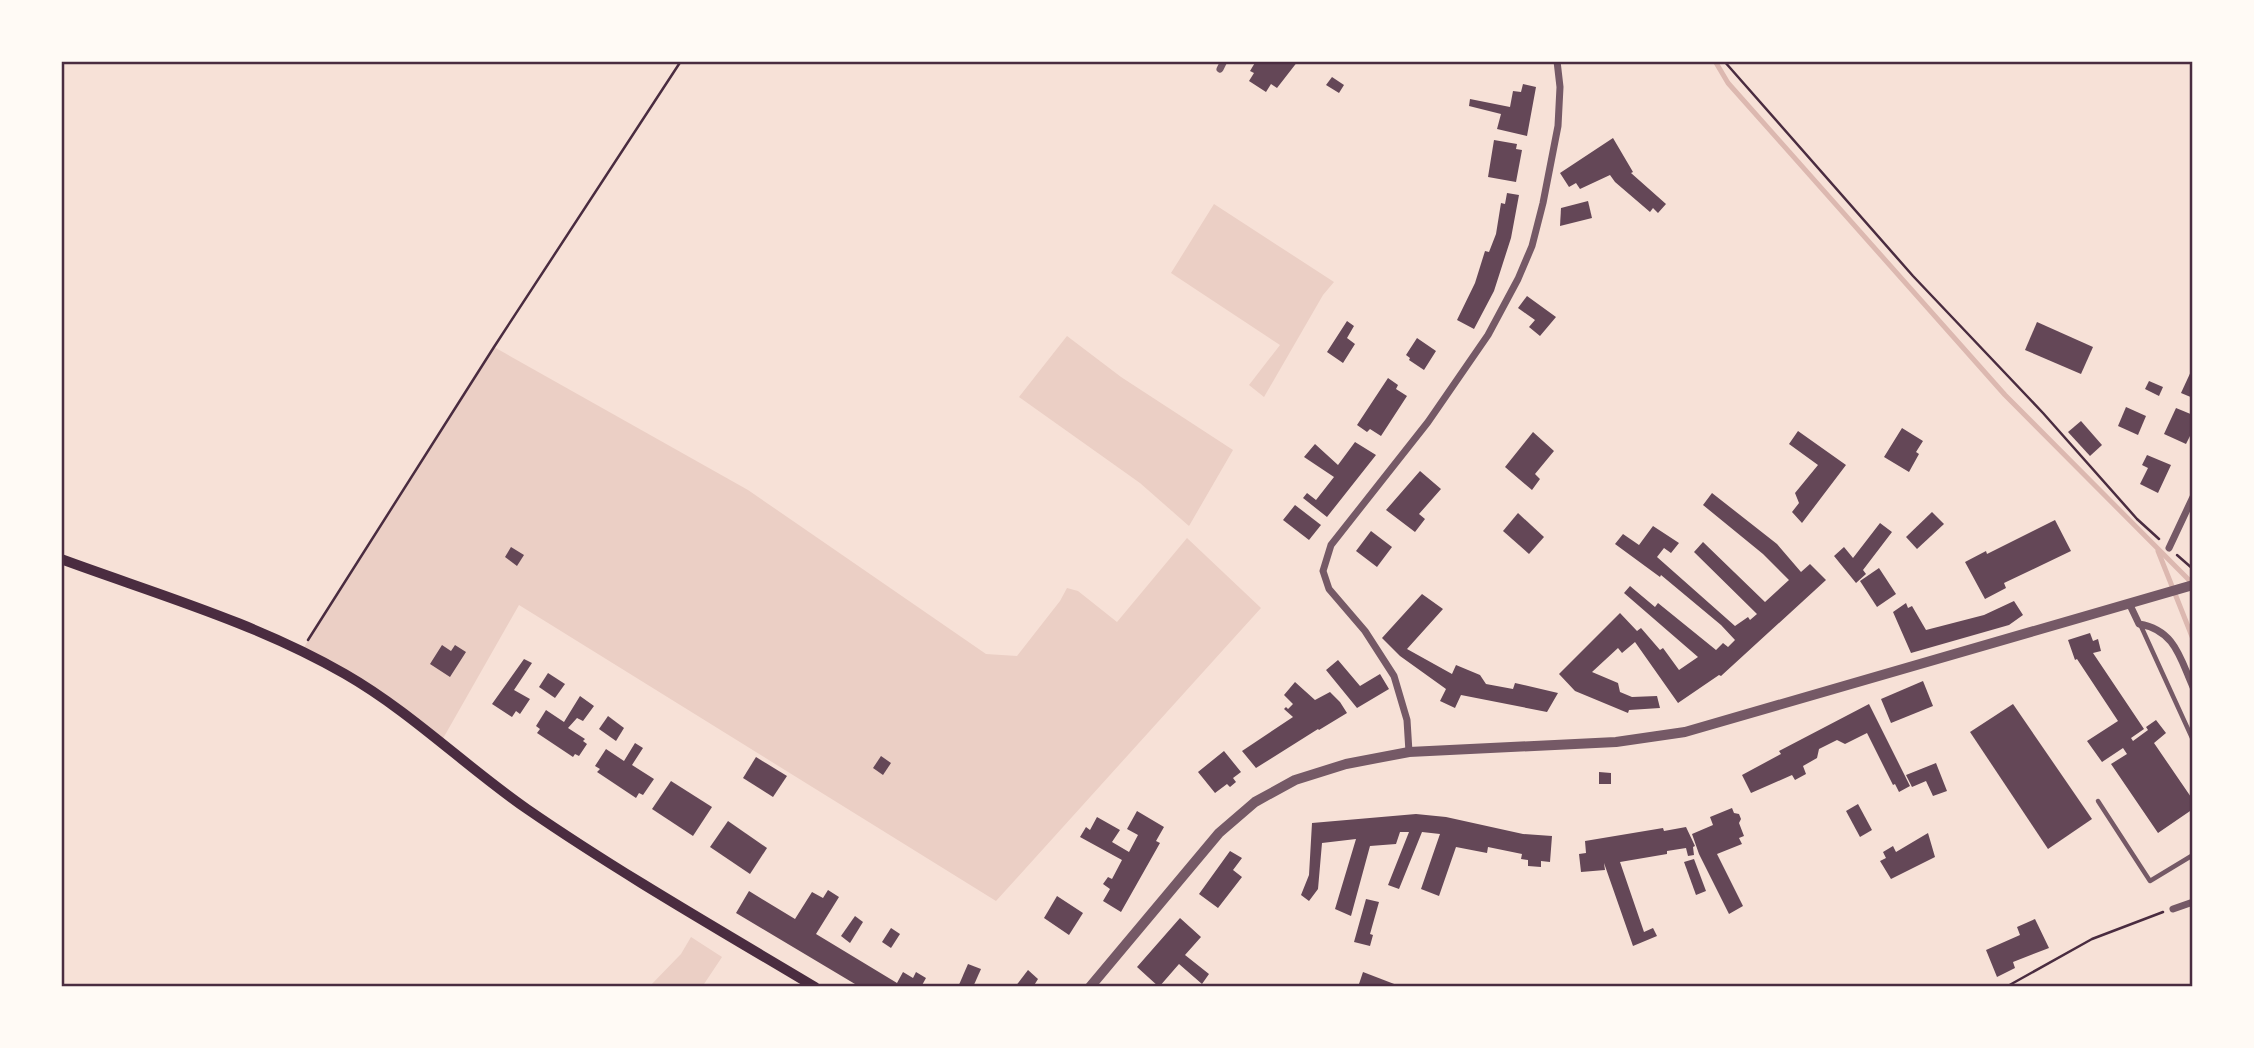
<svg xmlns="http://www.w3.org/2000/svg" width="2254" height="1048" font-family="Montserrat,sans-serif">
	<rect width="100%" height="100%" fill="#f7e1d7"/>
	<g fill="#ebcfc5">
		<path d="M 1214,204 L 1334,282 L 1323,295 L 1264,397 L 1249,385 L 1280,345 L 1171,273 Z"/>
		<path d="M 1067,336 L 1121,377 L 1233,450 L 1189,526 L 1140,483 L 1019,397 Z"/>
		<path d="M 494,347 L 748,490 L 986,654 L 1017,656 L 1060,601 L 1067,588 L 1078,591 L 1117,622 L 1187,538 L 1261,608 L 996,901 L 519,605 L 441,742 L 405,713 L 301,652 Z"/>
		<path d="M 691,937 L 722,957 L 702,987 L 649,987 L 681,954 Z"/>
	</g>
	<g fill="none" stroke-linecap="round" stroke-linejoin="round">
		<g stroke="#dcb8b0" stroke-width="5">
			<path d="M 1715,61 L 1728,83 L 2005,395 L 2193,584"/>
			<path d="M 2158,551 L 2193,639"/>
		</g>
	</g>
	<g fill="#644757">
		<path d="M 1256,61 L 1298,61 L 1277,88 L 1271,84 L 1266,92 L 1249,81 L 1254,73 L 1250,71 Z"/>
		<path d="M 1332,77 L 1344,85 L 1339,93 L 1326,85 Z"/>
		<path d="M 1523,84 L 1536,87 L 1527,136 L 1497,129 L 1501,114 L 1469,106 L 1470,99 L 1510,107 L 1513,91 L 1521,92 Z"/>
		<path d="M 1613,138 L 1633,172 L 1631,173 L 1666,204 L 1658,213 L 1653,208 L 1650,212 L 1615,182 L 1610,175 L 1580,189 L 1576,183 L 1569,187 L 1560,173 Z"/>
		<path d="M 1494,140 L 1517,144 L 1516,149 L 1522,150 L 1516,182 L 1488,177 Z"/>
		<path d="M 1507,193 L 1519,195 L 1511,238 L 1494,291 L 1474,329 L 1457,320 L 1475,283 L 1485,251 L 1489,252 L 1496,234 L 1501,203 L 1505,204 Z"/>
		<path d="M 1588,201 L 1592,218 L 1560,226 L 1561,208 Z"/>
		<path d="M 1527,296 L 1556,317 L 1540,336 L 1529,327 L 1535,320 L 1518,308 Z"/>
		<path d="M 1347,321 L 1354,326 L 1347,338 L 1355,344 L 1343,363 L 1327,352 Z"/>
		<path d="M 2037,322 L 2093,347 L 2081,374 L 2025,350 Z"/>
		<path d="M 1417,338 L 1436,351 L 1424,370 L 1409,360 L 1410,358 L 1406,355 Z"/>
		<path d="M 2193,367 L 2193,398 L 2181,393 Z"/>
		<path d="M 1388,378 L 1398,385 L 1396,389 L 1407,396 L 1381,436 L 1370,429 L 1367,432 L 1357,425 Z"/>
		<path d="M 2149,381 L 2163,387 L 2159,396 L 2145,389 Z"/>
		<path d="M 2126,407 L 2146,416 L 2138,435 L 2118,426 Z"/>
		<path d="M 2176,408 L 2193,415 L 2193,430 L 2186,444 L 2164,434 Z"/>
		<path d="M 2081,421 L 2102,445 L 2090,456 L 2068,432 Z"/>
		<path d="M 1902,428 L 1923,441 L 1916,452 L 1919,454 L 1909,472 L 1884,457 Z"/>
		<path d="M 1798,431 L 1846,465 L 1802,523 L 1792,512 L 1799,503 L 1795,493 L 1818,465 L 1789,444 Z"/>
		<path d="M 1533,432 L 1554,451 L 1535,474 L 1540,479 L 1532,490 L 1505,467 Z"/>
		<path d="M 1355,442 L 1376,455 L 1327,517 L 1303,498 L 1307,493 L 1316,500 L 1334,477 L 1304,457 L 1315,444 L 1338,465 Z"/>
		<path d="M 2147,455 L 2171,465 L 2158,493 L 2140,484 L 2148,468 L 2142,465 Z"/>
		<path d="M 1420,471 L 1441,489 L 1419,514 L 1425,519 L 1415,532 L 1386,510 Z"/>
		<path d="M 1712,493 L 1777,544 L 1801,572 L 1810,564 L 1826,580 L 1721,676 L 1719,675 L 1678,703 L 1635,642 L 1622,653 L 1618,648 L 1592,672 L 1618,683 L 1620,692 L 1632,697 L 1657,696 L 1660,708 L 1629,710 L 1628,713 L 1575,691 L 1559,674 L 1620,613 L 1637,631 L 1641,628 L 1660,650 L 1663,648 L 1679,670 L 1698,657 L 1624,593 L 1630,586 L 1655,607 L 1658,603 L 1716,650 L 1723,643 L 1728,647 L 1735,640 L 1721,625 L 1661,575 L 1660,577 L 1615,544 L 1623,534 L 1639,545 L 1653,526 L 1679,543 L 1671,553 L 1664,548 L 1657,557 L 1735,626 L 1748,617 L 1750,620 L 1757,614 L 1694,552 L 1703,542 L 1765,602 L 1789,580 L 1763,554 L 1703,505 Z"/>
		<path d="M 1295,505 L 1321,525 L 1309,540 L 1283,520 Z"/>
		<path d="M 1932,512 L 1944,524 L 1917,549 L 1906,537 Z"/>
		<path d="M 1518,513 L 1544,537 L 1529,554 L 1503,531 Z"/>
		<path d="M 2055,520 L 2071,551 L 2004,583 L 2006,588 L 1985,599 L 1965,562 L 1986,551 L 1987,554 Z"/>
		<path d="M 1880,523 L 1892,532 L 1863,570 L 1866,574 L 1856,583 L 1834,556 L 1844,547 L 1853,558 Z"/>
		<path d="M 1371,531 L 1392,547 L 1377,567 L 1356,551 Z"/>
		<path d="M 511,547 L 524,555 L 517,566 L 505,557 Z"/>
		<path d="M 1879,568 L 1896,594 L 1877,607 L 1860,581 Z"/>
		<path d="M 1422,594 L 1443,609 L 1407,649 L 1452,674 L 1456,665 L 1480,675 L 1486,684 L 1513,689 L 1515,683 L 1558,693 L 1547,712 L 1461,695 L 1455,708 L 1440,701 L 1446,689 L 1400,656 L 1382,638 Z"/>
		<path d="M 2014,601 L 2023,615 L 2009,625 L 1911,653 L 1893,612 L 1906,603 L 1908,608 L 1912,606 L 1926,630 L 1984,615 Z"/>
		<path d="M 2090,633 L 2093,641 L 2098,639 L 2101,651 L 2093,653 L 2144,729 L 2131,738 L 2133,741 L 2148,730 L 2146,727 L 2156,720 L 2166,733 L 2154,743 L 2193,800 L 2193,809 L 2158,833 L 2111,764 L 2127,754 L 2123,748 L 2102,762 L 2087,741 L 2118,721 L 2077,659 L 2075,660 L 2068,640 Z"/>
		<path d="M 442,645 L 451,651 L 455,645 L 466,652 L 450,677 L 430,664 Z"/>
		<path d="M 524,659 L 532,663 L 514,690 L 530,699 L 520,714 L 516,711 L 512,717 L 492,704 Z"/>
		<path d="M 1338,660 L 1360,686 L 1380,674 L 1389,689 L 1357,708 L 1326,670 Z"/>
		<path d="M 548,673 L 565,684 L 555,698 L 539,687 Z"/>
		<path d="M 1923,681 L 1933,706 L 1891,723 L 1881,699 Z"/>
		<path d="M 1295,682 L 1315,700 L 1330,692 L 1340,702 L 1347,713 L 1319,730 L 1318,729 L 1256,768 L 1242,751 L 1293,717 L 1284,709 L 1286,707 L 1288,709 L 1293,704 L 1284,695 Z"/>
		<path d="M 580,696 L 594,706 L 583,721 L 577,718 L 568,728 L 585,739 L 583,741 L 587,744 L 579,756 L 575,754 L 573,757 L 537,733 L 540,729 L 536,726 L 546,710 L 564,722 Z"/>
		<path d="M 1869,704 L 1910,786 L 1899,792 L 1895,784 L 1893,785 L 1867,733 L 1845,744 L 1837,740 L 1819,749 L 1817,758 L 1803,766 L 1806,774 L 1795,780 L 1792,775 L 1751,793 L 1742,775 L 1781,754 L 1779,751 Z"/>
		<path d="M 2013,704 L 2092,819 L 2048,849 L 1970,732 Z"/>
		<path d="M 608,716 L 624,728 L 616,741 L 599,729 Z"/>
		<path d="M 635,743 L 643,748 L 632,765 L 654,779 L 643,795 L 639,793 L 636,798 L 597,772 L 600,769 L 595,766 L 606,749 L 624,761 Z"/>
		<path d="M 1224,751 L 1241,772 L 1233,778 L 1236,782 L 1230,787 L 1227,784 L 1215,793 L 1198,772 Z"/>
		<path d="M 881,756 L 891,763 L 883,775 L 873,768 Z"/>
		<path d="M 756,757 L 787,776 L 773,797 L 743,778 Z"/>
		<path d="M 1936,763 L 1947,791 L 1933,796 L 1926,781 L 1912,787 L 1906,775 Z"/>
		<path d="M 1599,772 L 1611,773 L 1611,784 L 1599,784 Z"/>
		<path d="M 671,781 L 712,807 L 693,836 L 652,809 Z"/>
		<path d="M 1858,804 L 1872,830 L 1860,837 L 1846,811 Z"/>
		<path d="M 1732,808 L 1734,813 L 1739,814 L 1741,819 L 1739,823 L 1744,836 L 1739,838 L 1742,844 L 1717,854 L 1743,906 L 1729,914 L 1699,854 L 1692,834 L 1713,825 L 1710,817 Z"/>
		<path d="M 1137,811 L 1164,827 L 1156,841 L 1160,843 L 1121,912 L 1103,901 L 1110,889 L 1103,884 L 1108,877 L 1112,879 L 1122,860 L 1080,837 L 1086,827 L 1090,830 L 1097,817 L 1120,830 L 1112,842 L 1129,852 L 1138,835 L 1127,829 Z"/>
		<path d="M 1416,814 L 1446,817 L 1523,834 L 1552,836 L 1550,862 L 1541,861 L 1541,867 L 1528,866 L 1528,860 L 1521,859 L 1522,854 L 1488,847 L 1487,853 L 1456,847 L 1439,896 L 1421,889 L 1440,834 L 1422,832 L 1399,889 L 1388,885 L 1409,832 L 1400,832 L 1396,844 L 1370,846 L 1351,916 L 1335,909 L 1356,839 L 1322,843 L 1318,889 L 1309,901 L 1301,895 L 1309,875 L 1312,823 Z"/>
		<path d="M 728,821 L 767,848 L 750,874 L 710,847 Z"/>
		<path d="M 1686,827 L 1695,846 L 1693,847 L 1694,855 L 1688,856 L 1686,848 L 1667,851 L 1667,854 L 1620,862 L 1644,932 L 1653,928 L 1657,936 L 1633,946 L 1604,863 L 1605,870 L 1581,872 L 1579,854 L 1586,853 L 1585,841 L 1663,828 L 1664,831 Z"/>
		<path d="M 1928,833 L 1935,857 L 1891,879 L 1880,861 L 1886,858 L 1883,852 L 1893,846 L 1896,852 Z"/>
		<path d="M 1230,851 L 1242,858 L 1233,870 L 1242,877 L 1218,908 L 1199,894 Z"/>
		<path d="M 1694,859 L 1706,891 L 1696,895 L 1684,862 Z"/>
		<path d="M 828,890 L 839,897 L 816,934 L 897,983 L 903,972 L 913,978 L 916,972 L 926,978 L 921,987 L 860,987 L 736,913 L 749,891 L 795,919 L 812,892 L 823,898 Z"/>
		<path d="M 1057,896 L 1083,913 L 1069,935 L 1044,918 Z"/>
		<path d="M 1366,899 L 1379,902 L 1370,934 L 1373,935 L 1370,946 L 1354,942 Z"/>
		<path d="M 855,916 L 863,922 L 850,943 L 841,936 Z"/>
		<path d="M 1180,918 L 1201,937 L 1185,955 L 1209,974 L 1202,984 L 1179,964 L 1159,987 L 1137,967 Z"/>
		<path d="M 2035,919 L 2049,948 L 2013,962 L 2015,968 L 1997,977 L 1986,950 L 2020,935 L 2017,927 Z"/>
		<path d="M 891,928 L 900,934 L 891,948 L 882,942 Z"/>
		<path d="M 968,964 L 981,969 L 973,987 L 958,987 Z"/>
		<path d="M 1028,970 L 1038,979 L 1033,987 L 1015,987 Z"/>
		<path d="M 1363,972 L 1402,987 L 1358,987 Z"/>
	</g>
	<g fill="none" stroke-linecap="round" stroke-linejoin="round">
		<g stroke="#4a2c40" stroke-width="2.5">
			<path d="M 1724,61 L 1913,276 L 2043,413 L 2137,519 L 2159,539"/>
			<path d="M 2177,555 L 2193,569"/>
			<path d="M 308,640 L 494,347 L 681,61"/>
			<path d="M 2006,987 L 2092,939 L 2163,912"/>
		</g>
		<g stroke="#755966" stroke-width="4.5">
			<path d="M 2140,624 L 2193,740"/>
			<path d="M 2098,801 L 2150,881 L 2193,855"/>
		</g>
		<g stroke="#755966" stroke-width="7">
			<path d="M 1220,69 L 1224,61"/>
			<path d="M 2169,548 L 2193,497"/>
			<path d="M 2129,603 L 2139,624 C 2175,630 2180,658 2193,687"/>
			<path d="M 1409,752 L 1407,720 L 1394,676 L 1365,631 L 1329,589 L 1323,571 L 1331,545 L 1428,422 L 1488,335 L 1518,279 L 1532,246 L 1543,203 L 1558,126 L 1560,87 L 1557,61"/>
			<path d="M 2173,909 L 2193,902"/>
		</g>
		<path stroke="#755966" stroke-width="10" d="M 1090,987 L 1219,833 L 1255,802 L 1295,780 L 1346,764 L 1409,752 L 1616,742 L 1685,732 L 2193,585"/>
		<path stroke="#4a2c40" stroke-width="10" d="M 61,559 C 156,594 257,623 345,674 C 411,712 465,766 527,809 C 620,873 718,929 815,987"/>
	</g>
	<rect width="2254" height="1048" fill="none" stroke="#fffaf5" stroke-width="126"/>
	<rect x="63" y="63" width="2128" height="922" fill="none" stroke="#4a2c40" stroke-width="2.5"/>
</svg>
